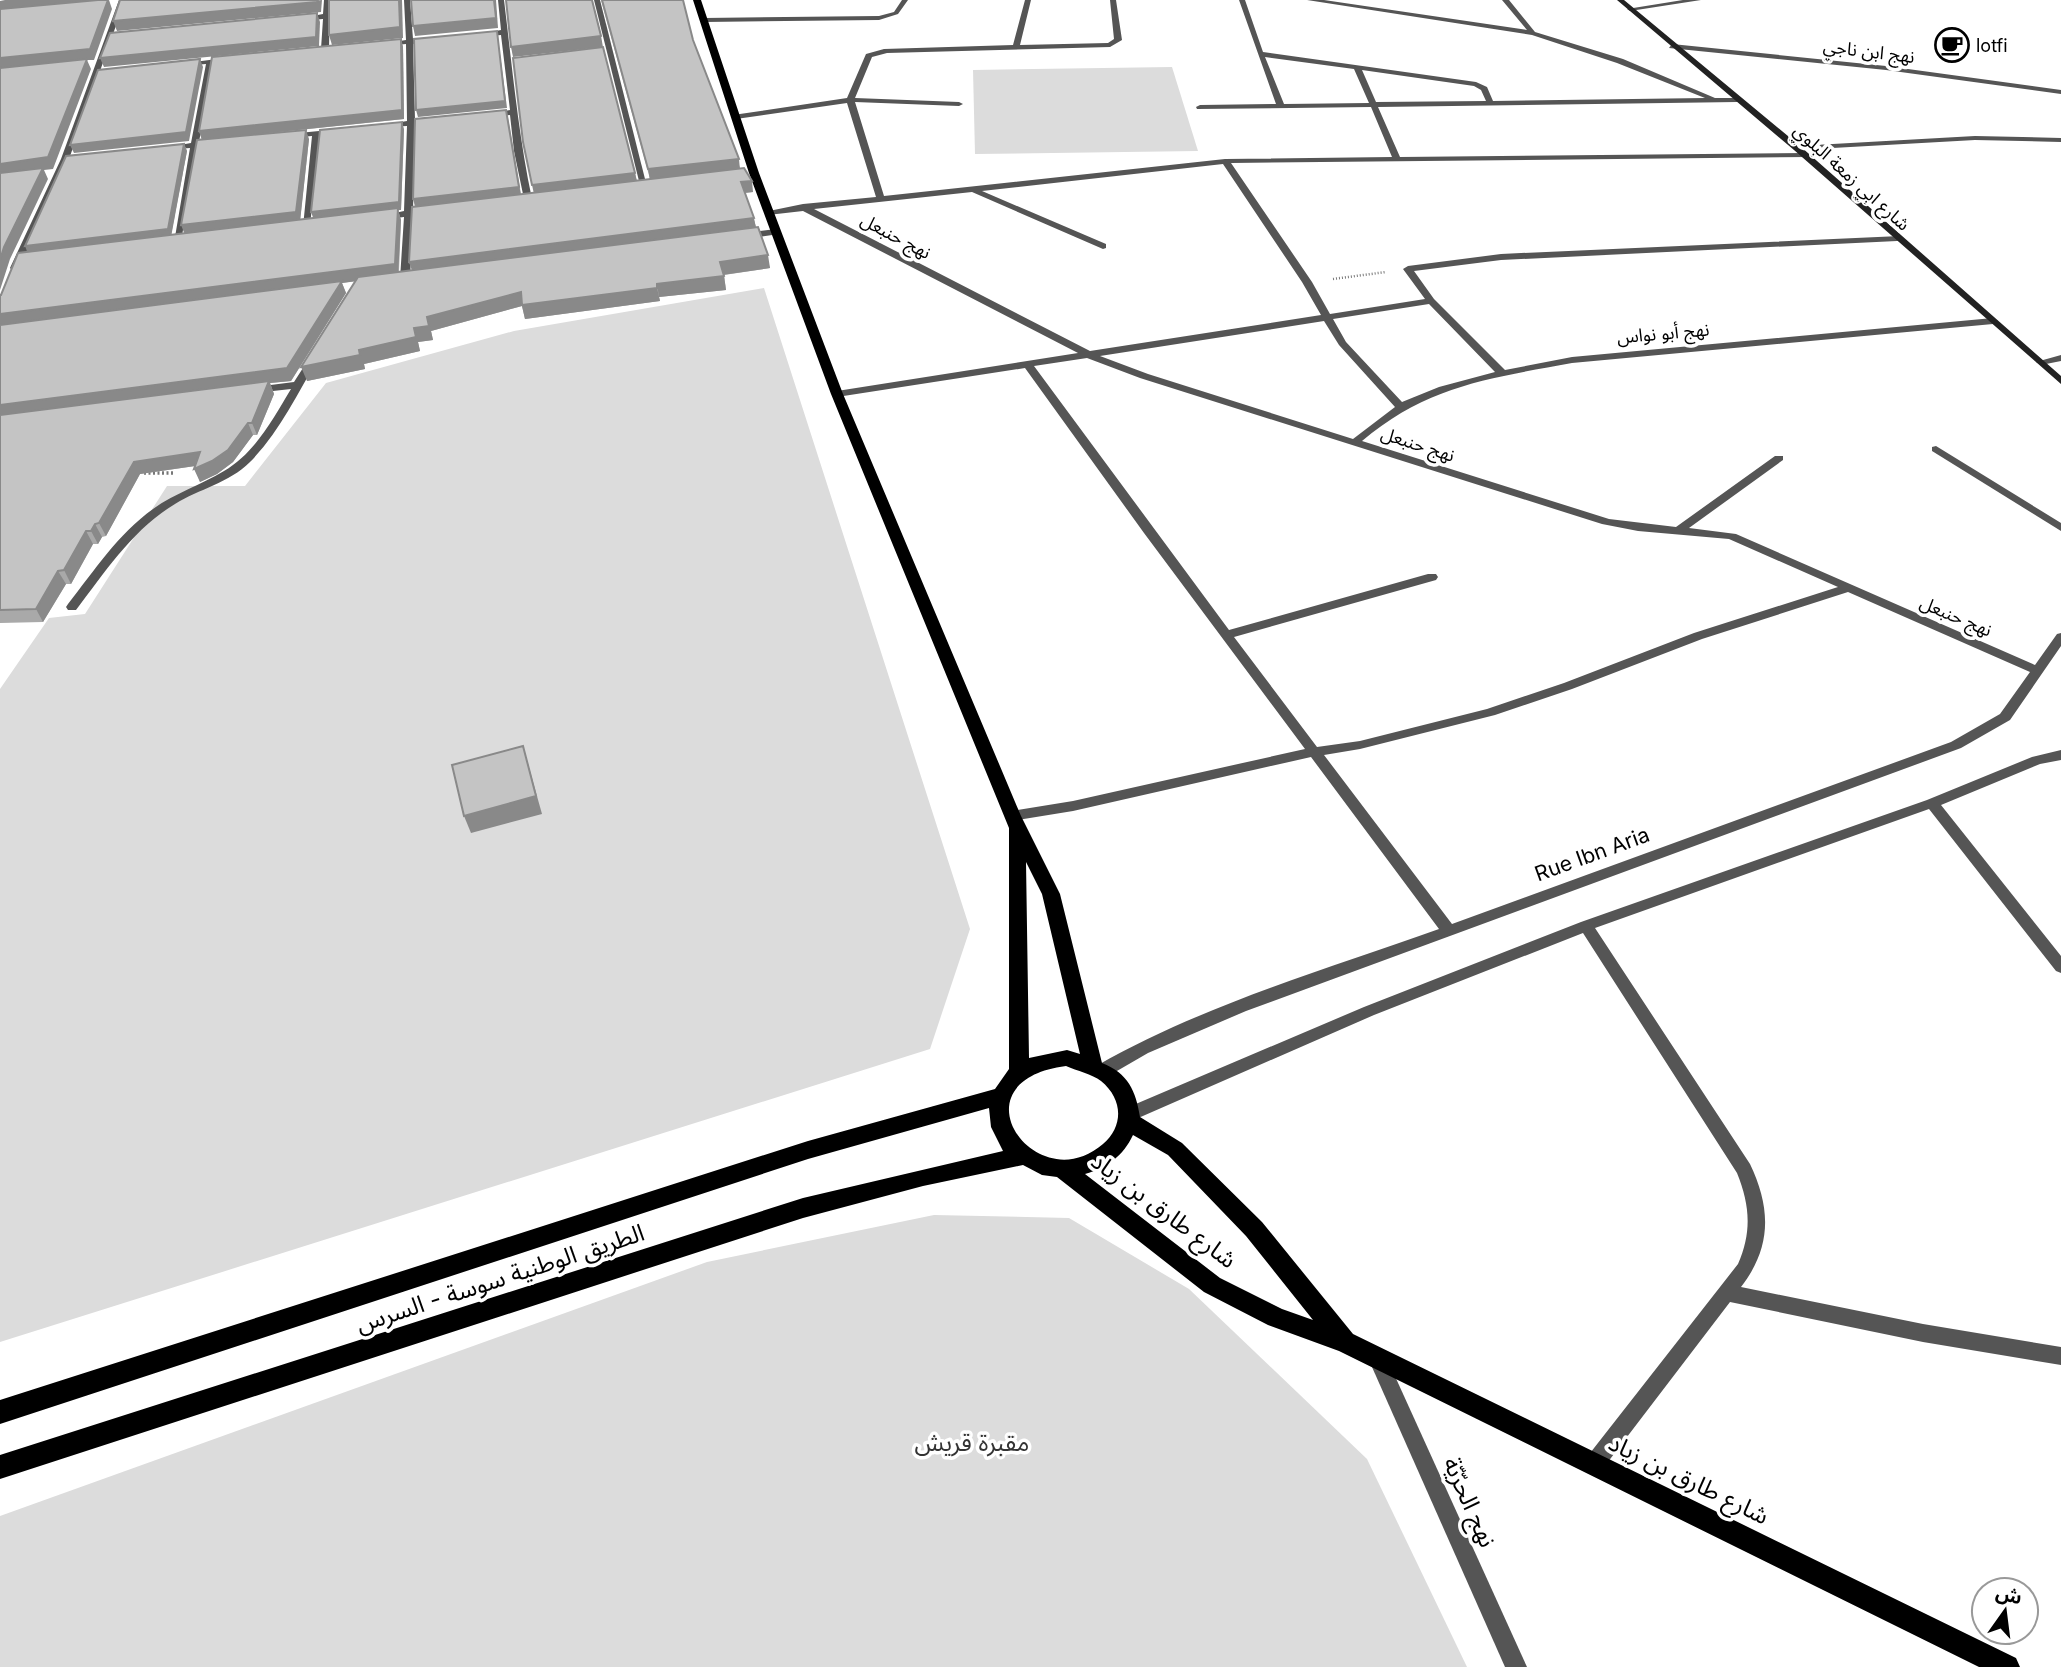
<svg xmlns="http://www.w3.org/2000/svg" width="2061" height="1667" font-family="Inter,'Noto Sans Arabic',sans-serif">
	<rect width="100%" height="100%" fill="#fff"/>
	<g fill="#dcdcdc">
		<path d="M 1172,67 L 1198,151 L 975,154 L 973,70 Z"/>
		<path d="M 764,288 L 970,929 L 930,1049 L 0,1342 L 0,689 L 49,618 L 85,614 L 167,486 L 245,486 L 326,383 L 514,331 Z"/>
		<path d="M 934,1215 L 1069,1218 L 1189,1289 L 1367,1459 L 1467,1667 L 0,1667 L 0,1516 L 707,1262 Z"/>
	</g>
	<g fill="none" stroke-linecap="round" stroke-linejoin="round">
		<path stroke="#777" stroke-width="2.5" stroke-dasharray="1 2" stroke-linecap="butt" d="M 1333,279 L 1386,272"/>
		<path stroke="#777" stroke-width="3.5" stroke-dasharray="2 2.5" stroke-linecap="butt" d="M 144,473 L 174,473"/>
		<g fill="#555" fill-rule="evenodd">
			<path d="M 119,0 L 125,0 L 69,159 L 20,268 L 12,270 L 10,268 L 61,159 Z"/>
			<path d="M 324,0 L 330,0 L 329,49 L 325,51 L 321,49 L 323,19 L 300,21 L 297,19 L 323,14 Z"/>
			<path d="M 404,0 L 410,0 L 413,39 L 431,38 L 435,40 L 413,44 L 415,120 L 433,119 L 437,121 L 415,125 L 413,210 L 430,208 L 434,211 L 413,216 L 410,279 L 405,282 L 400,279 L 404,217 L 380,220 L 376,217 L 404,211 L 407,126 L 387,127 L 383,125 L 407,121 L 406,44 L 385,46 L 381,44 L 406,40 Z"/>
			<path d="M 498,0 L 504,0 C 512,65 518,133 532,199 L 528,202 L 524,199 L 514,151 L 510,115 L 488,117 L 484,115 L 510,110 L 501,35 L 479,37 L 475,35 L 501,30 Z"/>
			<path d="M 594,0 L 600,0 L 647,187 L 640,185 Z"/>
			<path d="M 902,0 L 908,0 L 898,14 L 879,20 L 704,22 L 701,20 L 704,18 L 879,16 L 894,12 Z"/>
			<path d="M 1025,0 L 1031,0 L 1020,45 L 1108,43 L 1114,39 L 1110,0 L 1116,0 L 1122,40 L 1110,47 L 887,53 L 872,57 L 855,98 L 959,102 L 963,104 L 959,106 L 855,102 L 884,196 L 1225,159 L 1392,157 L 1371,107 L 1197,109 L 1196,107 L 1200,105 L 1276,104 L 1239,0 L 1245,0 L 1263,52 L 1476,82 L 1487,87 L 1493,101 L 1705,98 L 1617,63 L 1532,35 L 1307,0 L 1324,0 L 1527,30 L 1502,0 L 1509,0 L 1535,32 L 1623,59 L 1715,98 L 1740,98 L 1741,100 L 1737,102 L 1378,107 L 1400,157 L 1806,153 L 1810,155 L 1809,157 L 1231,163 L 1312,282 L 1330,314 L 1425,299 L 1403,269 L 1408,266 L 1501,254 L 1900,236 L 1900,240 L 1897,241 L 1501,260 L 1414,271 L 1434,299 L 1505,370 L 1572,357 L 1993,318 L 1998,321 L 1993,324 L 1572,363 C 1491,378 1428,385 1362,441 L 1609,519 L 1676,527 L 1775,456 L 1783,456 L 1783,460 L 1689,528 L 1736,534 L 2035,665 L 2057,634 L 2061,633 L 2061,646 L 2010,720 L 1961,748 L 1246,1011 L 1148,1053 L 1110,1075 L 1104,1077 L 1098,1075 L 1096,1070 L 1098,1065 C 1201,1006 1327,969 1439,929 L 1311,757 L 1073,811 L 1012,821 L 1005,816 L 1012,811 L 1073,801 L 1305,749 L 1144,533 L 1025,368 L 837,397 L 832,394 L 837,391 L 1078,353 L 803,211 L 768,215 L 764,212 L 803,204 L 876,197 L 847,103 L 736,119 L 733,119 L 733,115 L 847,98 L 866,54 L 884,49 L 1013,45 ZM 1265,57 L 1354,69 L 1369,103 L 1284,104 ZM 1362,70 L 1474,86 L 1481,90 L 1486,101 L 1376,102 ZM 1223,164 L 1302,282 L 1321,315 L 1090,351 L 814,209 L 972,192 L 1103,249 L 1106,248 L 1106,244 L 982,191 ZM 1429,304 L 1495,372 L 1439,387 L 1402,402 L 1346,342 L 1333,319 ZM 1324,321 L 1339,345 L 1395,407 L 1353,439 L 1148,374 L 1100,356 ZM 1087,358 L 1140,378 L 1602,524 L 1638,531 L 1729,539 L 1838,587 L 1694,633 L 1564,683 L 1487,709 L 1360,741 L 1317,747 L 1234,637 L 1436,580 L 1438,577 L 1436,574 L 1428,574 L 1229,630 L 1034,366 ZM 1848,592 L 2030,672 L 2000,714 L 1951,742 L 1452,924 L 1324,755 L 1360,749 L 1495,715 L 1572,689 L 1702,639 Z"/>
			<path d="M 1683,0 L 1701,0 L 1630,11 L 1627,9 Z"/>
			<path d="M 1672,44 L 1886,66 L 2061,90 L 2061,94 L 1886,70 L 1669,48 Z"/>
			<path d="M 232,57 L 232,61 L 213,63 L 199,142 L 213,141 L 217,143 L 198,147 L 181,241 L 174,243 L 190,148 L 167,150 L 163,148 L 191,143 L 206,64 L 183,66 L 179,64 Z"/>
			<path d="M 339,129 L 343,131 L 342,133 L 320,135 L 310,225 L 303,227 L 312,136 L 289,138 L 285,136 L 289,134 Z"/>
			<path d="M 1975,136 L 2061,138 L 2061,142 L 1975,140 L 1797,150 L 1793,148 L 1797,146 Z"/>
			<path d="M 776,229 L 780,232 L 779,234 L 744,239 L 740,236 L 744,233 Z"/>
			<path d="M 2061,355 L 2061,361 L 2041,365 L 2036,362 Z"/>
			<path d="M 310,357 L 318,359 C 297,394 279,433 250,462 C 229,483 199,489 175,504 C 133,529 105,572 76,610 L 68,610 L 66,607 L 68,604 C 94,571 118,534 153,509 C 175,493 201,485 224,471 C 255,453 273,419 291,389 L 255,393 L 250,390 L 255,387 L 294,382 Z"/>
			<path d="M 1936,446 L 2061,523 L 2061,531 L 1932,451 L 1932,447 Z"/>
			<path d="M 2061,750 L 2061,760 L 2040,764 L 1941,805 L 2061,956 L 2061,973 L 2056,971 L 1929,809 L 1595,928 L 1750,1164 C 1771,1208 1772,1247 1741,1287 L 1923,1324 L 2061,1347 L 2061,1365 L 1923,1342 L 1730,1302 L 1601,1471 L 1594,1474 L 1587,1471 L 1584,1464 L 1587,1457 L 1738,1264 C 1752,1232 1750,1205 1737,1173 L 1583,933 L 1374,1015 L 1136,1119 L 1130,1121 L 1124,1119 L 1122,1114 L 1124,1109 L 1364,1007 L 1581,922 L 1927,800 L 2032,757 Z"/>
			<path d="M 1377,1349 L 1384,1352 L 1527,1667 L 1505,1667 L 1368,1358 L 1370,1352 Z"/>
		</g>
		<path fill="#222" fill-rule="evenodd" d="M 1617,0 L 1624,0 L 1800,146 L 2061,376 L 2061,384 L 1794,150 Z"/>
		<path fill="#000" fill-rule="evenodd" d="M 693,0 L 701,0 L 759,173 L 843,394 L 1021,816 L 1060,894 L 1102,1063 C 1128,1073 1136,1091 1140,1117 L 1182,1143 L 1262,1222 L 1353,1334 L 2016,1658 L 2020,1667 L 1979,1667 L 1339,1351 L 1268,1325 L 1204,1292 L 1057,1177 L 1042,1175 L 1023,1165 L 923,1186 L 803,1218 L 0,1479 L 0,1455 L 803,1198 L 1003,1151 L 991,1127 L 989,1108 L 808,1159 L 0,1424 L 0,1400 L 808,1141 L 995,1089 L 1009,1069 L 1009,828 L 831,394 L 749,173 ZM 1026,862 L 1042,894 L 1080,1054 L 1067,1050 L 1029,1058 ZM 1066,1066 C 1077,1071 1092,1074 1101,1081 C 1123,1099 1124,1126 1103,1144 C 1036,1202 950,1081 1066,1066 ZM 1133,1135 L 1168,1155 L 1246,1236 L 1313,1320 L 1282,1309 L 1220,1278 L 1085,1174 C 1108,1167 1123,1156 1133,1135 Z"/>
	</g>
	<path fill="#a9a9a9" d="M 601,0 L 683,0 L 693,40 L 740,168 L 753,192 L 745,193 L 770,268 L 724,275 L 726,290 L 659,297 L 660,301 L 525,319 L 522,306 L 431,331 L 433,340 L 418,342 L 420,351 L 364,364 L 365,369 L 307,381 L 355,281 L 342,283 L 346,293 L 291,381 L 270,383 L 274,394 L 257,435 L 253,435 L 233,462 L 217,474 L 200,482 L 195,466 L 140,474 L 106,536 L 102,537 L 98,544 L 93,544 L 71,584 L 66,584 L 43,622 L 0,623 L 0,295 L 1,295 L 27,252 L 184,144 L 187,151 L 171,235 L 185,233 L 202,140 L 199,131 L 401,39 L 403,47 L 404,119 L 233,137 L 309,139 L 300,220 L 313,218 L 404,129 L 401,210 L 398,210 L 401,220 L 399,272 L 412,270 L 409,262 L 415,207 L 413,199 L 508,118 L 521,194 L 534,193 L 635,173 L 637,181 L 650,179 Z"/>
	<g fill="#898989">
		<path d="M 5,0 L 96,0 L 0,11 L 0,1 Z"/>
		<path d="M 109,0 L 112,9 L 94,60 L 87,60 L 91,69 L 53,169 L 44,170 L 48,179 L 10,259 L 0,290 L 0,58 Z"/>
		<path d="M 322,0 L 321,12 L 117,31 L 113,21 Z"/>
		<path d="M 399,0 L 402,0 L 403,38 L 332,45 L 329,35 Z"/>
		<path d="M 494,0 L 496,0 L 498,28 L 415,36 L 413,26 Z"/>
		<path d="M 317,13 L 320,22 L 319,46 L 104,67 L 100,58 Z"/>
		<path d="M 497,31 L 507,108 L 418,117 L 416,110 Z"/>
		<path d="M 601,36 L 603,47 L 513,57 L 511,47 Z"/>
		<path d="M 401,39 L 403,47 L 404,119 L 202,140 L 199,131 Z"/>
		<path d="M 200,59 L 203,67 L 189,141 L 74,153 L 70,145 Z"/>
		<path d="M 506,110 L 521,196 L 416,208 L 413,199 Z"/>
		<path d="M 402,122 L 404,129 L 401,210 L 398,210 L 401,220 L 398,276 L 342,283 L 346,293 L 291,381 L 270,383 L 274,394 L 257,435 L 252,423 L 0,418 L 0,314 L 314,220 L 311,212 Z"/>
		<path d="M 306,130 L 309,139 L 300,222 L 185,235 L 181,225 Z"/>
		<path d="M 184,144 L 187,151 L 171,237 L 28,254 L 25,246 Z"/>
		<path d="M 739,159 L 740,170 L 650,180 L 648,169 Z"/>
		<path d="M 635,173 L 637,182 L 534,194 L 532,185 Z"/>
		<path d="M 752,181 L 753,192 L 743,193 L 741,182 Z"/>
		<path d="M 754,218 L 756,229 L 413,273 L 409,262 Z"/>
		<path d="M 768,255 L 770,268 L 722,275 L 720,262 Z"/>
		<path d="M 724,276 L 726,290 L 659,297 L 657,284 Z"/>
		<path d="M 657,288 L 660,301 L 525,319 L 522,306 L 431,331 L 433,340 L 418,342 L 420,351 L 364,364 L 365,369 L 307,381 L 301,367 L 359,350 L 414,328 L 427,317 L 521,292 Z"/>
		<path d="M 248,423 L 253,435 L 233,462 L 217,474 L 200,482 L 194,469 L 202,465 L 140,474 L 106,536 L 99,523 L 134,462 L 200,452 Z"/>
		<path d="M 95,524 L 102,537 L 98,544 L 91,531 Z"/>
		<path d="M 86,531 L 93,544 L 71,584 L 64,570 Z"/>
		<path d="M 58,571 L 66,584 L 43,622 L 36,609 Z"/>
		<path d="M 523,746 L 542,814 L 471,833 L 464,816 Z"/>
	</g>
	<g fill="#c4c4c4" stroke="#898989" stroke-width="2">
		<path d="M 98,0 L 108,0 L 90,49 L 0,58 L 0,9 Z"/>
		<path d="M 120,0 L 318,0 L 317,2 L 113,21 Z"/>
		<path d="M 329,0 L 399,0 L 400,27 L 329,35 Z"/>
		<path d="M 411,0 L 494,0 L 496,18 L 413,26 Z"/>
		<path d="M 506,0 L 592,0 L 601,36 L 511,47 Z"/>
		<path d="M 602,0 L 683,0 L 693,40 L 739,159 L 648,169 Z"/>
		<path d="M 317,13 L 316,37 L 100,58 L 110,33 Z"/>
		<path d="M 497,31 L 505,101 L 416,110 L 414,39 Z"/>
		<path d="M 401,39 L 402,110 L 199,131 L 212,57 Z"/>
		<path d="M 603,47 L 635,173 L 532,185 L 523,142 L 513,58 Z"/>
		<path d="M 87,59 L 48,157 L 0,164 L 0,68 Z"/>
		<path d="M 200,59 L 186,132 L 70,145 L 98,70 Z"/>
		<path d="M 506,110 L 519,187 L 413,199 L 415,119 Z"/>
		<path d="M 402,122 L 399,202 L 311,212 L 320,130 Z"/>
		<path d="M 306,130 L 296,212 L 181,225 L 197,140 Z"/>
		<path d="M 184,144 L 168,229 L 25,246 L 66,156 Z"/>
		<path d="M 43,168 L 4,247 L 0,260 L 0,173 Z"/>
		<path d="M 744,168 L 752,181 L 741,182 L 754,218 L 409,262 L 412,207 Z"/>
		<path d="M 398,208 L 395,264 L 0,314 L 0,295 L 1,295 L 18,253 Z"/>
		<path d="M 758,227 L 768,255 L 720,262 L 724,276 L 657,284 L 657,288 L 522,305 L 521,292 L 427,317 L 429,326 L 414,328 L 416,337 L 359,350 L 360,355 L 301,367 L 358,277 Z"/>
		<path d="M 342,281 L 287,368 L 0,405 L 0,325 Z"/>
		<path d="M 269,381 L 252,423 L 248,423 L 228,450 L 212,461 L 194,469 L 200,452 L 134,462 L 99,523 L 95,524 L 91,531 L 86,531 L 64,570 L 58,571 L 36,609 L 0,610 L 0,415 Z"/>
		<path d="M 523,746 L 536,796 L 464,816 L 452,765 Z"/>
	</g>
	<defs>
		<g id="cafe-ring" transform="scale(1.75)"><circle r="9.5" fill="#fff" stroke="#000" stroke-width="1.5"/><path d="M-5.5-4.5H6V0H3Q3 3.5 0 3.5H-2.5Q-5.5 3.5-5.5 0ZM3-3.2v2h1.7v-2ZM-6 4.5H4V6H-6Z" fill="#000"/></g>
	</defs>
	<g fill-rule="evenodd">
		<use href="#cafe-ring" x="1952" y="45"/>
	</g>
	<g text-anchor="middle" dominant-baseline="central" stroke-width="7" stroke-linejoin="round" paint-order="stroke">
		<g font-size="18" fill="#000" stroke="#fff" text-anchor="start">
			<text x="1976" y="45">lotfi</text>
		</g>
		<g font-size="18" fill="#000" stroke="#fff">
			<text transform="translate(1869 51) rotate(7)">نهج ابن ناجي</text>
			<text transform="translate(1852 177) rotate(42)">شارع ابي زمعة البلوي</text>
			<text transform="translate(896 236) rotate(28)">نهج حنبعل</text>
			<text transform="translate(1663 333) rotate(-5)">نهج أبو نواس</text>
			<text transform="translate(1418 444) rotate(18)">نهج حنبعل</text>
			<text transform="translate(1956 616) rotate(23)">نهج حنبعل</text>
		</g>
		<g font-size="21" fill="#000" stroke="#fff">
			<text transform="translate(1592 854) rotate(-20)">Rue Ibn Aria</text>
		</g>
		<g font-size="24" fill="#000" stroke="#fff">
			<text transform="translate(1164 1210) rotate(37)">شارع طارق بن زياد</text>
			<text transform="translate(500 1278) rotate(-18)">الطريق الوطنية سوسة - السرس</text>
			<text transform="translate(1689 1479) rotate(26)">شارع طارق بن زياد</text>
			<text transform="translate(1470 1502) rotate(66)">نهج الحرّيّة</text>
		</g>
		<g font-size="24" fill="#333" stroke="#fff">
			<text x="972" y="1442">مقبرة قريش</text>
		</g>
	</g>
	<g transform="translate(2005 1611) rotate(14)"><circle r="33" fill="#ffffff" stroke="#999999" stroke-width="2"/>
	<path d="M0-5L12 26L0 18L-12 26Z" fill="#000000"/>
	<text y="-10" font-size="19" font-weight="bold" text-anchor="middle" fill="#000000">ش</text>
	</g>
</svg>
